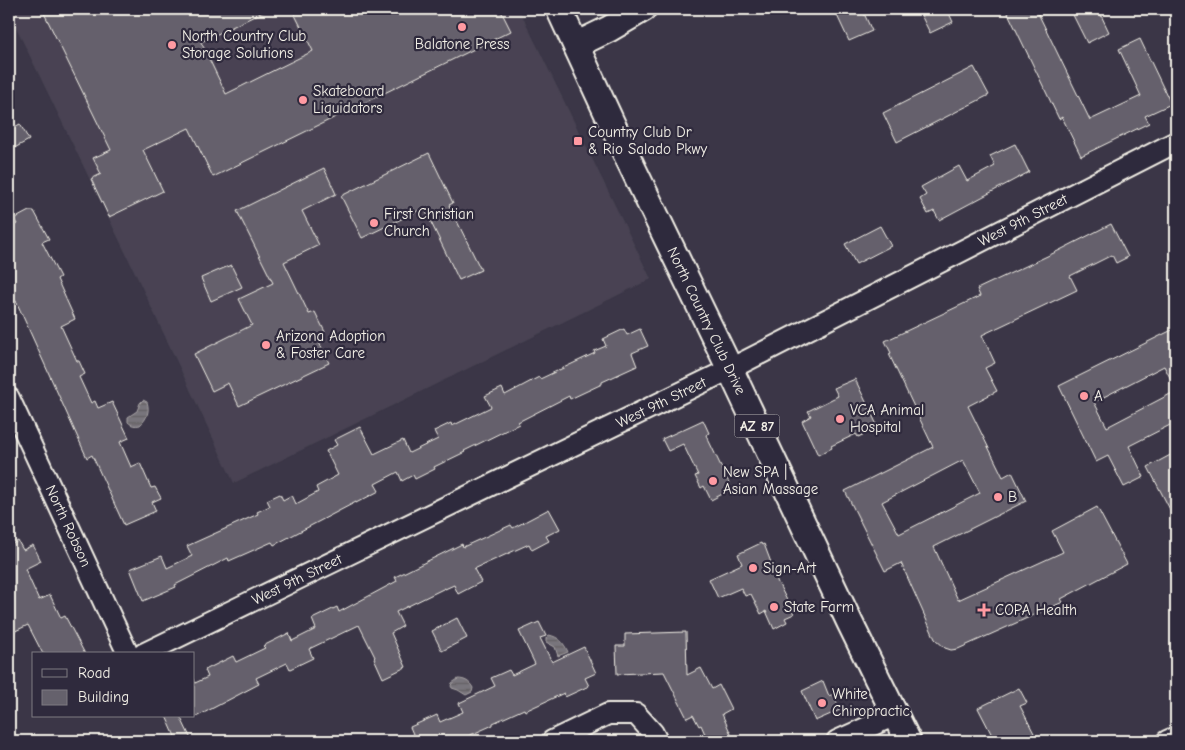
<svg xmlns="http://www.w3.org/2000/svg" width="1185" height="750" font-family="'Comic Neue',sans-serif">
	<defs>
		<pattern id="water-rules" width="6" height="5" patternUnits="userSpaceOnUse" patternTransform="scale(1.25)"><rect width="6" height="5" fill="#78747b"/><path d="M0 2.5h6" fill="none" stroke="#636063"/></pattern>
	</defs>
	<rect width="100%" height="100%" fill="#3b3647"/>
	<filter id="ink" filterUnits="userSpaceOnUse"><feTurbulence type="fractalNoise" baseFrequency=".02" numOctaves="2"/><feDisplacementMap in="SourceGraphic" scale="10" xChannelSelector="R" yChannelSelector="G"/><feConvolveMatrix kernelMatrix="1 2 1 2 8 2 1 2 1" color-interpolation-filters="sRGB"/></filter>
	<g filter="url(#ink)">
		<path fill="#484352" d="M 9,9 L 519,9 L 651,279 L 234,483 L 129,260 L 9,13 Z"/>
		<g fill="url(#water-rules)" stroke="#aaa6a7">
			<path d="M 143,400 L 147,402 C 150,411 147,419 140,425 C 135,426 132,426 128,422 L 128,417 L 137,411 L 140,403 Z"/>
			<path d="M 549,635 C 559,637 564,643 568,652 L 558,656 L 555,647 L 546,642 L 546,638 Z"/>
			<path d="M 458,679 C 465,679 470,682 473,688 L 472,692 L 466,695 L 458,690 L 452,688 L 451,686 L 452,683 Z"/>
		</g>
		<g fill="#65616c" stroke="#f4f1e8" fill-rule="evenodd">
			<path d="M 42,9 L 269,9 L 201,42 L 226,94 L 313,51 L 292,9 L 500,9 L 511,31 L 213,177 L 189,128 L 143,150 L 163,191 L 109,217 L 91,179 L 101,174 L 93,158 L 111,150 Z"/>
			<path d="M 834,9 L 862,9 L 872,31 L 849,41 Z"/>
			<path d="M 918,9 L 947,9 L 953,22 L 930,33 Z"/>
			<path d="M 1006,9 L 1036,9 L 1090,120 L 1141,96 L 1119,49 L 1140,39 L 1171,104 L 1145,116 L 1149,123 L 1081,156 L 1062,117 L 1059,119 Z"/>
			<path d="M 1070,9 L 1098,9 L 1109,32 L 1087,43 Z"/>
			<path d="M 974,67 L 989,95 L 897,142 L 883,113 Z"/>
			<path d="M 20,124 L 29,140 L 9,151 L 9,130 Z"/>
			<path d="M 1015,144 L 1029,172 L 939,220 L 934,211 L 928,214 L 920,199 L 926,195 L 921,187 L 959,166 L 967,181 L 995,166 L 990,156 Z"/>
			<path d="M 429,153 L 453,203 L 449,205 L 481,270 L 459,280 L 424,208 L 362,238 L 341,196 Z"/>
			<path d="M 324,168 L 336,194 L 302,211 L 319,245 L 284,262 L 309,314 L 315,312 L 325,332 L 316,336 L 329,363 L 239,406 L 228,383 L 212,391 L 194,354 L 252,325 L 239,299 L 273,283 L 237,211 Z"/>
			<path d="M 29,211 L 34,211 L 49,239 L 42,242 L 60,277 L 57,279 L 75,319 L 61,326 L 77,361 L 79,361 L 85,374 L 79,377 L 91,403 L 95,401 L 98,408 L 112,402 L 129,438 L 120,442 L 131,467 L 140,463 L 151,488 L 155,487 L 161,498 L 152,502 L 156,511 L 124,525 L 92,455 L 87,458 L 16,301 L 14,301 L 9,291 L 9,228 L 17,224 L 14,219 Z"/>
			<path d="M 1111,224 L 1128,257 L 1116,263 L 1112,255 L 1070,276 L 1077,290 L 982,335 L 995,363 L 985,368 L 997,391 L 968,406 L 1003,477 L 1012,472 L 1026,501 L 934,547 L 958,600 L 1063,552 L 1052,531 L 1097,507 L 1127,564 L 1061,599 L 1063,602 L 958,649 L 951,650 L 945,648 L 935,639 L 901,563 L 885,571 L 845,491 L 933,447 L 889,354 L 891,353 L 885,341 L 980,296 L 977,289 L 1058,251 ZM 963,460 L 980,493 L 899,534 L 882,502 Z"/>
			<path d="M 880,226 L 891,246 L 856,264 L 845,244 Z"/>
			<path d="M 231,265 L 242,287 L 211,301 L 201,278 Z"/>
			<path d="M 1176,328 L 1176,389 L 1164,366 L 1094,402 L 1107,427 L 1176,391 L 1176,422 L 1129,446 L 1144,477 L 1124,487 L 1108,456 L 1096,462 L 1059,386 Z"/>
			<path d="M 624,329 L 627,335 L 640,329 L 648,346 L 632,353 L 637,366 L 602,382 L 602,384 L 570,399 L 569,396 L 518,422 L 519,424 L 464,451 L 465,452 L 434,467 L 435,469 L 415,479 L 413,475 L 402,481 L 398,472 L 375,484 L 379,491 L 356,503 L 356,502 L 274,545 L 272,542 L 229,561 L 228,558 L 175,585 L 176,587 L 143,601 L 130,569 L 162,556 L 167,568 L 192,556 L 187,546 L 258,514 L 257,512 L 270,506 L 267,500 L 280,494 L 283,500 L 292,495 L 296,504 L 318,492 L 316,487 L 338,475 L 326,451 L 337,445 L 334,440 L 360,427 L 374,454 L 403,440 L 409,453 L 438,439 L 434,431 L 451,423 L 452,426 L 491,407 L 485,396 L 502,388 L 505,395 L 539,377 L 540,379 L 595,353 L 594,351 L 606,346 L 603,339 Z"/>
			<path d="M 855,379 L 877,425 L 873,426 L 874,430 L 858,437 L 856,434 L 831,446 L 832,448 L 818,455 L 802,421 L 811,416 L 808,411 L 838,396 L 834,388 Z"/>
			<path d="M 703,420 L 709,433 L 706,435 L 732,489 L 711,500 L 704,486 L 701,488 L 695,476 L 698,475 L 683,444 L 668,451 L 662,439 Z"/>
			<path d="M 1176,452 L 1176,521 L 1148,467 Z"/>
			<path d="M 549,509 L 560,529 L 546,536 L 549,541 L 532,550 L 529,544 L 474,569 L 481,582 L 458,594 L 454,585 L 445,589 L 445,588 L 396,612 L 403,626 L 391,633 L 406,667 L 383,678 L 374,658 L 375,657 L 359,625 L 309,649 L 313,658 L 290,669 L 287,663 L 256,678 L 259,684 L 194,718 L 194,679 L 195,683 L 208,677 L 205,670 L 233,656 L 236,662 L 265,648 L 263,646 L 289,633 L 292,641 L 316,629 L 312,619 L 337,607 L 339,612 L 397,581 L 395,577 L 462,544 L 463,547 L 511,525 L 513,528 Z"/>
			<path d="M 18,541 L 23,550 L 33,545 L 41,561 L 25,569 L 39,600 L 50,595 L 61,618 L 65,616 L 85,654 L 43,654 L 28,625 L 9,634 L 9,545 Z"/>
			<path d="M 761,543 L 762,545 L 764,544 L 775,573 L 774,575 L 794,614 L 785,618 L 787,622 L 774,629 L 766,611 L 761,614 L 751,594 L 745,596 L 741,588 L 718,598 L 709,579 L 742,564 L 738,554 Z"/>
			<path d="M 457,618 L 467,638 L 442,651 L 432,631 Z"/>
			<path d="M 539,622 L 546,636 L 540,638 L 552,662 L 584,647 L 596,673 L 585,678 L 589,686 L 565,697 L 564,693 L 525,711 L 524,709 L 493,723 L 493,725 L 457,741 L 416,741 L 410,727 L 437,715 L 440,722 L 463,712 L 459,703 L 495,686 L 491,678 L 509,670 L 512,675 L 535,664 L 519,631 Z"/>
			<path d="M 686,632 L 687,675 L 701,668 L 712,689 L 719,685 L 731,709 L 722,714 L 734,741 L 708,741 L 701,725 L 699,726 L 693,715 L 687,718 L 664,672 L 617,674 L 616,646 L 625,646 L 625,634 Z"/>
			<path d="M 823,681 L 829,696 L 833,694 L 840,710 L 815,721 L 802,691 Z"/>
			<path d="M 1019,688 L 1027,703 L 1020,706 L 1038,741 L 995,741 L 978,708 Z"/>
			<path d="M 166,716 L 180,716 L 192,741 L 177,741 Z"/>
		</g>
		<g fill="none" stroke-linecap="round" stroke-linejoin="round">
			<g stroke="#f4f1e8" stroke-width="24">
				<g id="minor">
					<path id="s1" d="M 9,398 L 128,654"/>
					<path id="s2" d="M 143,654 L 730,369 L 1176,142"/>
					<path d="M 552,741 L 608,714 L 636,714 L 653,733 L 657,741"/>
					<path d="M 837,741 L 895,715"/>
					<path d="M 1167,741 L 1176,737"/>
				</g>
			</g>
			<g stroke="#f4f1e8" stroke-width="29">
				<g id="major">
					<path id="s3" d="M 559,9 L 626,154 L 730,369 L 850,623 L 908,741"/>
					<path d="M 576,45 L 609,29 L 643,9"/>
				</g>
			</g>
			<use href="#minor" stroke="#2f2a3d" stroke-width="20"/>
			<use href="#major" stroke="#2f2a3d" stroke-width="25"/>
		</g>
	</g>
	<g fill="#ff9aa2" stroke="#2f2a3d" stroke-width="2">
		<circle cx="462" cy="27" r="5"/>
		<circle cx="172" cy="45" r="5"/>
		<circle cx="303" cy="100" r="5"/>
		<rect x="573" y="136" width="10" height="10" rx="2.5"/>
		<circle cx="374" cy="223" r="5"/>
		<circle cx="266" cy="345" r="5"/>
		<circle cx="1084" cy="396" r="5"/>
		<circle cx="840" cy="419" r="5"/>
		<circle cx="713" cy="481" r="5"/>
		<circle cx="998" cy="497" r="5"/>
		<circle cx="753" cy="568" r="5"/>
		<circle cx="774" cy="607" r="5"/>
		<path d="M981.5 602.5h5v5h5v5h-5v5h-5v-5h-5v-5h5z"/>
		<circle cx="822" cy="703" r="5"/>
	</g>
	<g text-anchor="middle" dominant-baseline="central" stroke-width="4.5" stroke-linejoin="round" paint-order="stroke">
		<rect fill="#2f2a3d" stroke="#b9b5b5" stroke-width="1" x="734.5" y="414.5" width="45" height="23" rx="4"/>
		<g font-size="14" font-weight="bold" fill="#f4f1e8">
			<text x="757" y="426">AZ 87</text>
		</g>
		<g font-size="15" fill="#f4f1e8" stroke="#2f2a3d" text-anchor="start">
			<text x="182" y="36">North Country Club<tspan x="182" dy="17">Storage Solutions</tspan></text>
			<text x="462" y="44" text-anchor="middle">Balatone Press</text>
			<text x="313" y="91">Skateboard<tspan x="313" dy="17">Liquidators</tspan></text>
			<text x="588" y="132">Country Club Dr<tspan x="588" dy="17">&amp; Rio Salado Pkwy</tspan></text>
			<text x="384" y="214">First Christian<tspan x="384" dy="17">Church</tspan></text>
			<text x="276" y="336">Arizona Adoption<tspan x="276" dy="17">&amp; Foster Care</tspan></text>
			<text x="1094" y="396">A</text>
			<text x="850" y="410">VCA Animal<tspan x="850" dy="17">Hospital</tspan></text>
			<text x="723" y="472">New SPA |<tspan x="723" dy="17">Asian Massage</tspan></text>
			<text x="1008" y="497">B</text>
			<text x="763" y="568">Sign-Art</text>
			<text x="784" y="607">State Farm</text>
			<text x="995" y="610">COPA Health</text>
			<text x="832" y="694">White<tspan x="832" dy="17">Chiropractic</tspan></text>
		</g>
		<g font-size="15" fill="#f4f1e8" stroke="#2f2a3d">
			<text stroke="none"><textPath href="#s2" startOffset="981">West 9th Street</textPath></text>
			<text stroke="none"><textPath href="#s3" startOffset="345">North Country Club Drive</textPath></text>
			<text stroke="none"><textPath href="#s2" startOffset="576">West 9th Street</textPath></text>
			<text stroke="none"><textPath href="#s1" startOffset="141">North Robson</textPath></text>
			<text stroke="none"><textPath href="#s2" startOffset="171">West 9th Street</textPath></text>
		</g>
	</g>
	<rect width="1185" height="750" fill="none" stroke="#2f2a3d" stroke-width="30"/>
	<rect x="15" y="15" width="1155" height="720" fill="none" stroke="#f4f1e8" stroke-width="2" filter="url(#ink)"/>
	<rect x="32" y="652" width="162" height="65" fill="#2f2a3d" stroke="#7e7a81"/>
	<rect x="42" y="669" width="25" height="8" fill="#2f2a3d" stroke="#7e7a81"/>
	<text x="78" y="678" font-size="15" fill="#f4f1e8">Road</text>
	<rect x="42" y="690" width="25" height="15" fill="#65616c" stroke="#7e7a81"/>
	<text x="78" y="702" font-size="15" fill="#f4f1e8">Building</text>
</svg>
